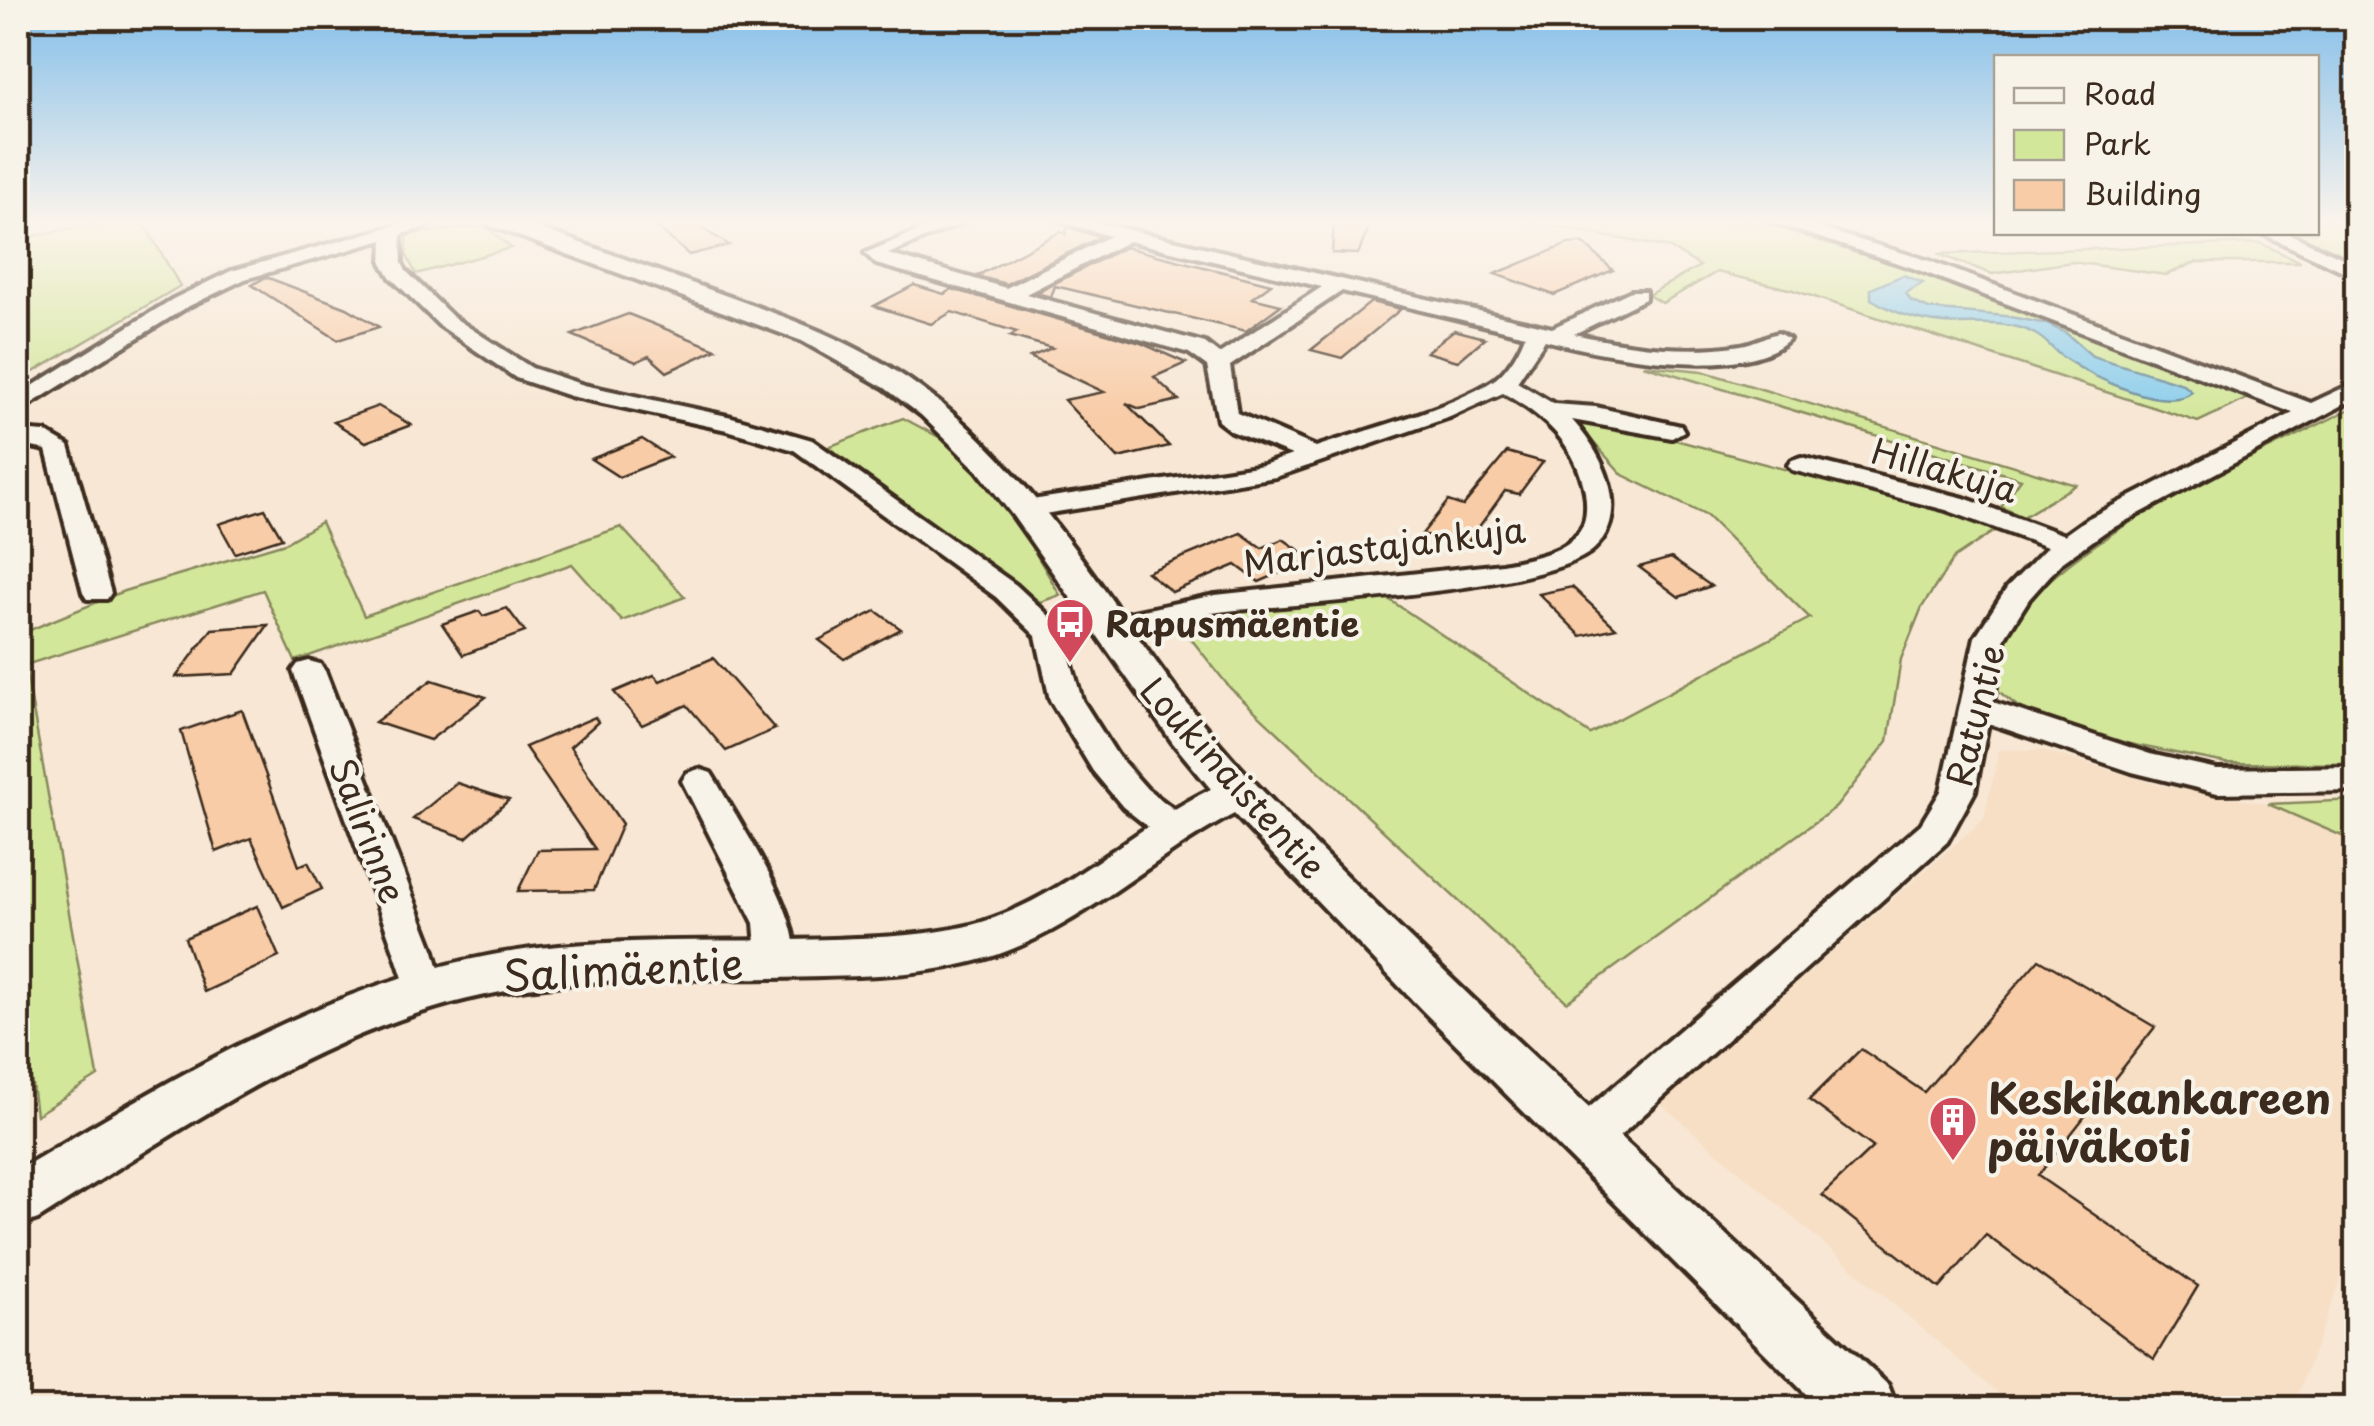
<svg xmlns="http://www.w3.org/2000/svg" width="2374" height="1426" font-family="'Playpen Sans',sans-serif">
	<rect width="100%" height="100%" fill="#f7e7d4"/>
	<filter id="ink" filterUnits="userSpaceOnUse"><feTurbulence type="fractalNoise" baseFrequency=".01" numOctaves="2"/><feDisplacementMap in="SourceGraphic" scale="20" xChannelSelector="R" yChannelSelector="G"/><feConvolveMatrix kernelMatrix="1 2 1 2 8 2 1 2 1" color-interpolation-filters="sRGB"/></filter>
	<g filter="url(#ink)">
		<path fill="#f7dfc6" d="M 1999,750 L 2043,750 L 2159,785 L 2268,804 L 2356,842 L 2356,1237 L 2293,1408 L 2015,1408 L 1660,1103 L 1984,819 Z"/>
		<g fill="#d3e79b" stroke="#87885c" stroke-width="2.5">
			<path d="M 115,220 L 142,220 L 180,286 L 18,381 L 18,239 Z"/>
			<path d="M 1518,220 L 1759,220 L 1914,268 L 2253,396 L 2198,422 L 1793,290 L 1717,272 L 1662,303 L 1648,295 L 1700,266 L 1670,248 Z"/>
			<path d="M 2317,220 L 2356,221 L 2356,263 L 2285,233 L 2316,232 Z"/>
			<path d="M 485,226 L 511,248 L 416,274 L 406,254 L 408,234 Z"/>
			<path d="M 2260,243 L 2301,262 L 2196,262 L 2166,275 L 2072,262 L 1992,274 L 1938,254 Z"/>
			<path d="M 1643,365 L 1702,371 L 2076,485 L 2023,517 L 2001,507 L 2021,479 Z"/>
			<path d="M 2356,406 L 2356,764 L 2226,763 L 2099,738 L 2022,710 L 1992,686 C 2000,665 2005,632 2018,614 C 2083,528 2259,456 2356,406 Z"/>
			<path d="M 903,418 L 950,443 L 1009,507 L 1060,595 L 1040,602 L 828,447 Z"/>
			<path d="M 1573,420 L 1612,423 L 2000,527 L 1954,558 L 1922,607 L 1901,659 L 1888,741 L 1836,807 L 1567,1002 L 1230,688 L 1176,620 L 1378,592 L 1590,734 L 1810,618 L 1707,516 L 1623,475 Z"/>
			<path d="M 321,522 L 364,616 L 621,527 L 685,597 L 622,621 L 572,564 L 295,661 L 263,590 L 25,665 L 98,1076 L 36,1115 L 18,978 L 18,640 L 25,632 L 124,591 L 285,543 Z"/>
			<path d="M 2356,800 L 2356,842 L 2268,804 Z"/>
		</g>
		<path fill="#8acdec" stroke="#6a8c9a" stroke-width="2.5" d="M 1903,275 L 1923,283 L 1906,293 L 1911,301 L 1929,309 L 2005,316 L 2047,324 L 2066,333 L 2092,356 L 2183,384 L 2192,392 C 2164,414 2091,376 2064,358 C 2053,351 2047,340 2035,334 C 2011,321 1985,324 1959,324 C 1926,323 1899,316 1871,299 L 1871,289 Z"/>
		<g fill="#f8cca7" stroke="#3b2a1e" stroke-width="2.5">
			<path d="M 689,220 L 729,245 L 689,255 L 657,227 Z"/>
			<path d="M 1334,220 L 1372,220 L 1358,254 L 1332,253 Z"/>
			<path d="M 1067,227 L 1100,237 L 1006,284 L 977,276 L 1060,232 L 1066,234 Z"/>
			<path d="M 1583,243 L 1613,270 L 1554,295 L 1495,274 L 1568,244 Z"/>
			<path d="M 1125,247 L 1271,284 L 1252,298 L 1281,305 L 1246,331 L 1055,286 L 1051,297 L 1036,293 Z"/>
			<path d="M 266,277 L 347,308 L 379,327 L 338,340 L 252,285 Z"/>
			<path d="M 914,285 L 944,294 L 952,289 L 1141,343 L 1186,363 L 1154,377 L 1179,400 L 1140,409 L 1126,403 L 1169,446 L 1118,458 L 1064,400 L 1104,392 L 1030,357 L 1052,348 L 1010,336 L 1017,332 L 952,312 L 931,324 L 874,306 Z"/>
			<path d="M 1371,302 L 1401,309 L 1342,358 L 1311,350 Z"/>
			<path d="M 628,314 L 716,349 L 667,372 L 649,356 L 636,362 L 572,335 Z"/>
			<path d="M 1454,330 L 1485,338 L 1458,361 L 1426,352 Z"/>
			<path d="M 378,406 L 411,425 L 366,442 L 334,422 Z"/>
			<path d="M 642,439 L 670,457 L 619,477 L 591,459 Z"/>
			<path d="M 1507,452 L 1543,462 L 1519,494 L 1505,491 L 1465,546 L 1422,534 L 1448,501 L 1463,506 Z"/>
			<path d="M 265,509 L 282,538 L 235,553 L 219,524 Z"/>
			<path d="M 1241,533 L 1262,548 L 1283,539 L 1312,559 L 1259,582 L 1236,565 L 1172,592 L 1147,572 Z"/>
			<path d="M 1671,558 L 1711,586 L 1679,597 L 1639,567 Z"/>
			<path d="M 1572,587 L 1616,628 L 1581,636 L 1539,594 Z"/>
			<path d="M 507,608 L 525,632 L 463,655 L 442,624 L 479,611 L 483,616 Z"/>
			<path d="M 876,611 L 901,629 L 844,659 L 819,640 Z"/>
			<path d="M 268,625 L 234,674 L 176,677 L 212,629 Z"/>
			<path d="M 713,658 L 775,729 L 726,751 L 687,705 L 642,725 L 614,692 L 654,675 L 660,681 Z"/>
			<path d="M 432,680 L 486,697 L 430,740 L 375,722 Z"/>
			<path d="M 242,710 L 299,866 L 308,862 L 322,889 L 283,907 L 251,838 L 216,852 L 181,731 Z"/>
			<path d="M 595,717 L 598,722 L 570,747 L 622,824 L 594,890 L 518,891 L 538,850 L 595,849 L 525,747 Z"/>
			<path d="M 457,783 L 509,800 L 466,838 L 413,819 Z"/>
			<path d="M 257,906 L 279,957 L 204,992 L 185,938 Z"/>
			<path d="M 2039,959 L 2155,1027 L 2038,1176 L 2198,1286 L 2154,1359 L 1986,1235 L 1940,1288 L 1822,1195 L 1873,1147 L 1809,1100 L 1861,1049 L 1924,1092 Z"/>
		</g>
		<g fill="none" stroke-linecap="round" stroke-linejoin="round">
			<g stroke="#3b2a1e" stroke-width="8">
				<g id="minor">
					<path d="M 415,220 L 443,220 L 401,235 L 402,263 L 406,271 L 453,317 L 532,368 L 584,385 L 732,417 L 812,440 L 1016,585 L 1061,627 L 1082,700 L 1117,755 L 1147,789 L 1187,819 L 1192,828 L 1187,837 L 1174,841 L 1161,837 L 1123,807 L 1093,771 L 1050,700 L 1036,636 L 996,597 L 794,450 L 727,430 L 570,396 L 516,378 L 439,325 L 391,278 L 382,263 L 383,240 L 245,279 L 187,307 L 18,412 L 18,395 L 173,299 L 231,271 Z"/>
					<path d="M 944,220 L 968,220 L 888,254 L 1006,288 L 1110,236 L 1057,220 L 1087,220 L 1552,328 L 1631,291 L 1645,291 L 1645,299 L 1574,334 C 1626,346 1687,354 1741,345 C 1754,343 1765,336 1778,333 L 1789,339 C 1746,383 1599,355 1545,340 L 1517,382 L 1554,404 L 1596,407 L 1681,426 L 1684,431 L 1672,438 L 1572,420 C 1602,453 1633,511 1594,549 C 1548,592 1293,603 1219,612 C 1181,617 1143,627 1106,635 L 1095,632 L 1091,626 L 1095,620 L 1215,595 L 1502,564 C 1526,559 1565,554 1580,531 C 1587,520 1587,505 1585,492 C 1576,444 1544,416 1503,393 L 1450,417 L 1276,477 L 1025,517 L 1016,515 L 1012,509 L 1025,501 L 1263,465 L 1292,455 L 1231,431 L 1218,421 L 1207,366 L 1189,353 L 876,264 L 865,253 ZM 1129,241 L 1322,287 L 1219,354 L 1205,343 L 1026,294 ZM 1342,291 L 1525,335 C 1520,350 1507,371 1494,380 C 1452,408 1365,430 1316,447 L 1237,413 L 1230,366 Z"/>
					<path d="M 1765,220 L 1792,220 L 1927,260 L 2311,403 L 2356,382 L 2356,398 L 2105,532 L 2060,564 L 2029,599 L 2005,637 L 1993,702 L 2150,754 L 2217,769 L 2356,767 L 2356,791 L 2217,793 L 2132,772 L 1988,723 L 1975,791 L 1947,842 L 1602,1152 L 1586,1158 L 1570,1152 L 1564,1138 L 1570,1124 L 1921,824 L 1941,791 L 1975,637 L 2007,588 L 2047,547 L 1946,510 L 1792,470 L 1788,465 L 1792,460 L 1801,457 L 1964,498 L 2064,535 L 2085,520 L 2293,413 L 1913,268 Z"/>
					<path d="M 2259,232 L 2285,232 L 2356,264 L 2356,277 Z"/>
					<path d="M 18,430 L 45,432 L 69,446 L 111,593 L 107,599 L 87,599 L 83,593 L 46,450 L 18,444 Z"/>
					<path d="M 309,661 L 320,664 L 325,671 L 434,951 L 445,990 L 439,1002 L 425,1006 L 411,1002 L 394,951 L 293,671 L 298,664 Z"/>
					<path d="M 699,769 L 711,773 L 716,781 C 738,821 813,930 791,971 L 777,976 L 763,971 L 757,960 L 754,923 L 682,781 L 687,773 Z"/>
				</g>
			</g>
			<g stroke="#3b2a1e" stroke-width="8">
				<path id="tertiary" d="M 486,220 L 517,220 C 583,244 650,268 716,292 C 782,316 849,338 908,379 C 1056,480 1132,656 1254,782 C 1456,992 1676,1186 1888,1385 L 1897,1408 L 1820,1408 L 1421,1009 L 1234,814 C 1148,859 1081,929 987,958 C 933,974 877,976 822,977 C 724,980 624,975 527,988 C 346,1012 190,1124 38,1219 L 18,1226 L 18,1170 C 187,1070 359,963 559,946 C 650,938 741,942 832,939 C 882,937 934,936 982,922 C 1067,896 1133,827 1211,789 L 1173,743 L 1013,516 L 978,471 L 921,415 L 885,388 L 802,341 L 489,225 Z"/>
			</g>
			<use href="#minor" fill="#f7f3e8" fill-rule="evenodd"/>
			<use href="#tertiary" fill="#f7f3e8" fill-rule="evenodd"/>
		</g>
	</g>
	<linearGradient id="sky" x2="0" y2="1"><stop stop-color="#82beea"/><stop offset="0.53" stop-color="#fbf4ec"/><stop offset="1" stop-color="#fbf4ec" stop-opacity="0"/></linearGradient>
	<rect width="2374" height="419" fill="url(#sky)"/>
	<defs>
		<g id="bus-pin" transform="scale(2.5)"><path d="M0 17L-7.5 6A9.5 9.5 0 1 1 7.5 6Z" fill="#d1495b" stroke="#f7f3e8"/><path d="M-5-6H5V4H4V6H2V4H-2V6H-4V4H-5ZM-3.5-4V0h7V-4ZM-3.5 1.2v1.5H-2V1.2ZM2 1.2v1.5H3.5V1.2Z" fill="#fff"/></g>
		<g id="building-pin" transform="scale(2.5)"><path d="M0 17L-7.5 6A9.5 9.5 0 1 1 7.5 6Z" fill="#d1495b" stroke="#f7f3e8"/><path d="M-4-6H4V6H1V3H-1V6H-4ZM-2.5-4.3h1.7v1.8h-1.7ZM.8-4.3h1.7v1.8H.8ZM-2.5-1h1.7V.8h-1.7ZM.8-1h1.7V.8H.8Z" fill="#fff"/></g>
	</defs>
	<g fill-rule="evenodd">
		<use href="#bus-pin" x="1070" y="622"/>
		<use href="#building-pin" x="1953" y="1120"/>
	</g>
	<g text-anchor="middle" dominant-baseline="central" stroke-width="8" stroke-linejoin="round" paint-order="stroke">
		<g font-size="35" fill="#3b2a1e" stroke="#f7f3e8">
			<text transform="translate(1945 469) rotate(16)">Hillakuja</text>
			<text transform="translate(1384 545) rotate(-7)">Marjastajankuja</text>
			<text transform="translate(1974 715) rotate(-76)">Ratuntie</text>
			<text transform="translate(1234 777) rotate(48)">Loukinaistentie</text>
			<text transform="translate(369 830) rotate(69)">Salirinne</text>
		</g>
		<g font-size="35" font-weight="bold" fill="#3b2a1e" stroke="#f7f3e8" text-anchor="start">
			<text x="1105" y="622">Rapusmäentie</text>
		</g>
		<g font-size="42" fill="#3b2a1e" stroke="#f7f3e8">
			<text transform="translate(623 968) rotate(-3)">Salimäentie</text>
		</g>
		<g font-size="42" font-weight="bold" fill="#3b2a1e" stroke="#f7f3e8" text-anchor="start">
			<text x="1988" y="1096">Keskikankareen<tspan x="1988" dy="48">päiväkoti</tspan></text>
		</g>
	</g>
	<rect width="2374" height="1426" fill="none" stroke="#f7f3e8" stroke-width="60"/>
	<rect x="30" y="30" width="2314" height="1366" fill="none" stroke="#3b2a1e" stroke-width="4" filter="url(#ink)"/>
	<rect x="1994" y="55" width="325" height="180" fill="#f7f3e8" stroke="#aca397" stroke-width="2.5"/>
	<rect x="2014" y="88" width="50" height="15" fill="#f7f3e8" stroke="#aca397" stroke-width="2.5"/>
	<text x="2084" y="105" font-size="30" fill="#3b2a1e">Road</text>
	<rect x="2014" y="130" width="50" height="30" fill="#d3e79b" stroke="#aca397" stroke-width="2.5"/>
	<text x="2084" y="155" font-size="30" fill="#3b2a1e">Park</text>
	<rect x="2014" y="180" width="50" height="30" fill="#f8cca7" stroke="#aca397" stroke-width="2.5"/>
	<text x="2084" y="205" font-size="30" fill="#3b2a1e">Building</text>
</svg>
